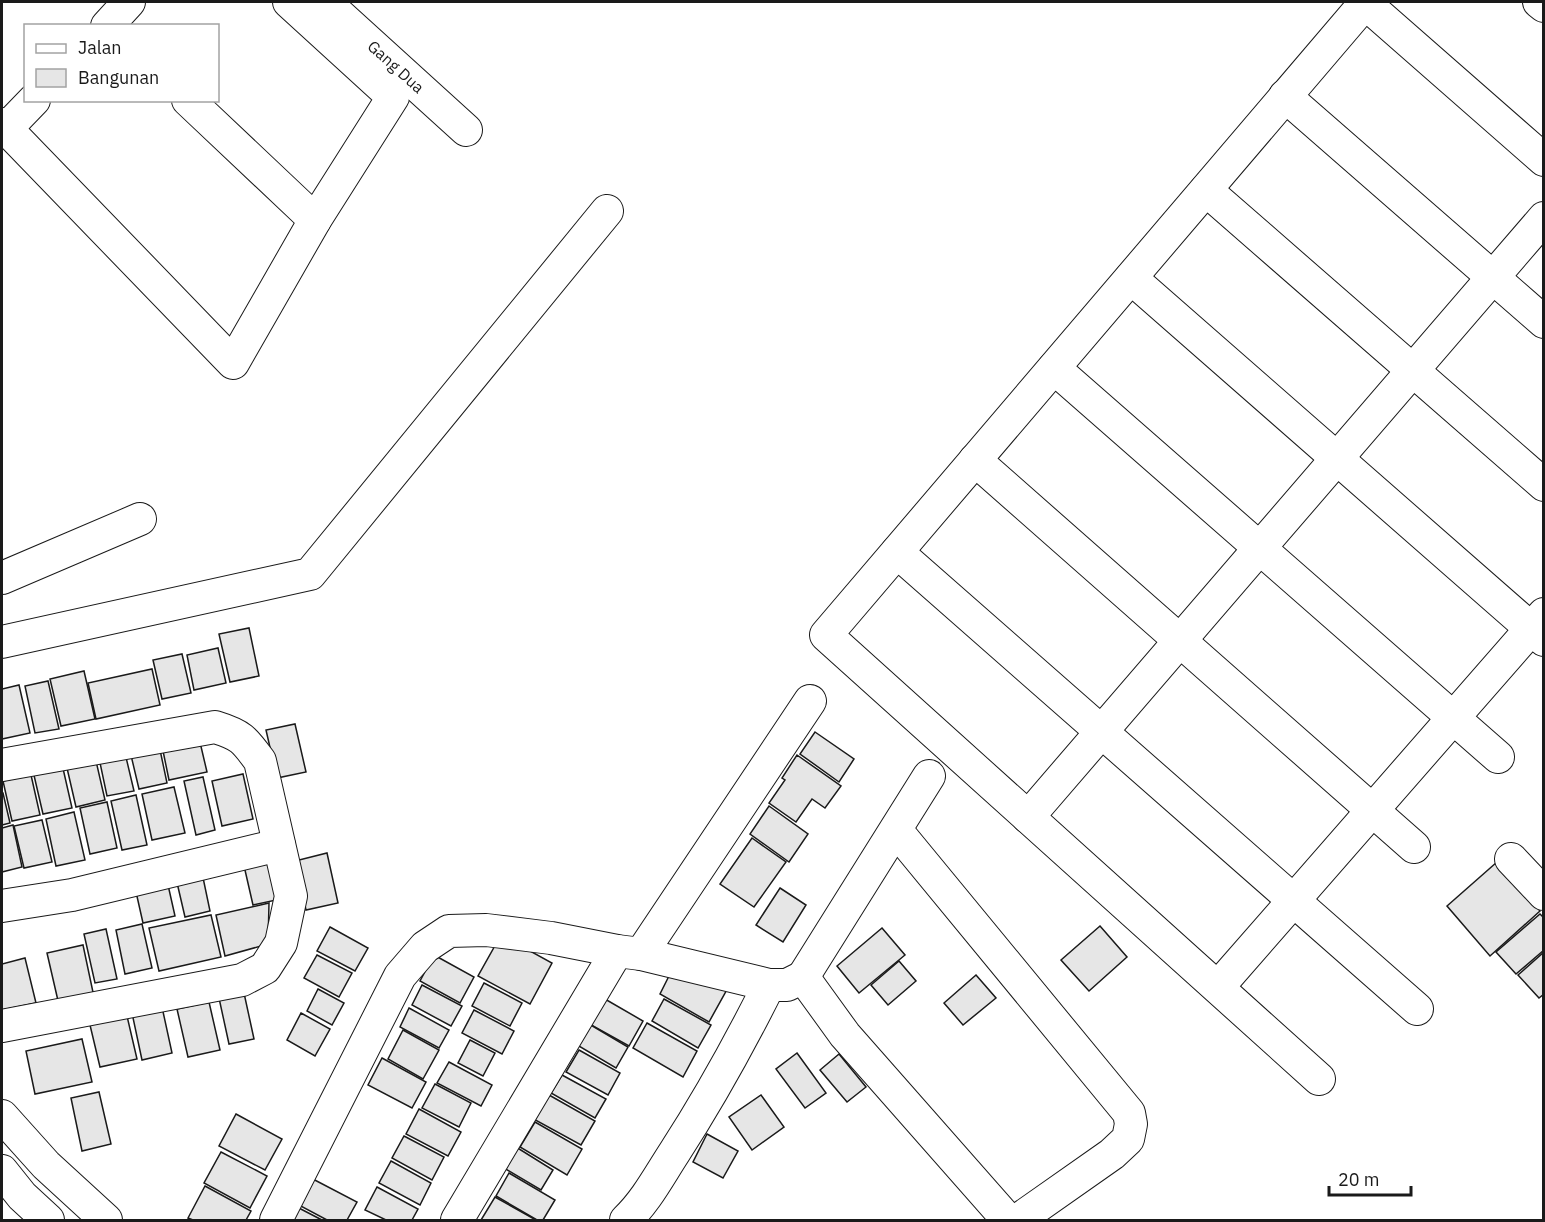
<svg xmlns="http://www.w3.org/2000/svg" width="1545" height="1222" font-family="'IBM Plex Sans',sans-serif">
	<rect width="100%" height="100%" fill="#fff"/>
	<g fill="#e6e6e6" stroke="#1a1a1a" stroke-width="1.5">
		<path d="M 249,628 L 259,676 L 230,682 L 219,634 Z"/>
		<path d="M 218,648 L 226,683 L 194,690 L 187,655 Z"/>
		<path d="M 182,654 L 191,693 L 162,699 L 153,660 Z"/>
		<path d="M 152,669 L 160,705 L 96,719 L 88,683 Z"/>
		<path d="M 84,671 L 95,719 L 61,726 L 50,679 Z"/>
		<path d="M 48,681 L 59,729 L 35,733 L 25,686 Z"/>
		<path d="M 19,685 L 30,733 L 2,739 L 2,689 Z"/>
		<path d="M 295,724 L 306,772 L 277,778 L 266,730 Z"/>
		<path d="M 815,732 L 854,759 L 839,782 L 800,754 Z"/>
		<path d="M 199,738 L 207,772 L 169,780 L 162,746 Z"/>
		<path d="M 159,745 L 167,783 L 139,789 L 130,751 Z"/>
		<path d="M 125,753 L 134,791 L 107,796 L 99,758 Z"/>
		<path d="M 797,755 L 841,786 L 825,808 L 812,799 L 796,822 L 769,803 L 785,780 L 782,778 Z"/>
		<path d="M 96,761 L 105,800 L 76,807 L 67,768 Z"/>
		<path d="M 62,764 L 72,808 L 43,814 L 33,771 Z"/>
		<path d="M 243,774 L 253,819 L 222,826 L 212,781 Z"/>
		<path d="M 31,775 L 40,815 L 12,821 L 3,781 Z"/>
		<path d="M 203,777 L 215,830 L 196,835 L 184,781 Z"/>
		<path d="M 174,787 L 185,833 L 152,840 L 142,794 Z"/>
		<path d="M 2,793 L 3,793 L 10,823 L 2,825 Z"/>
		<path d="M 136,795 L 147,845 L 122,850 L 111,801 Z"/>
		<path d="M 107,802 L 117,848 L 90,854 L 80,808 Z"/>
		<path d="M 769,806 L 808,834 L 789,862 L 750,834 Z"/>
		<path d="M 74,812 L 85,860 L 56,866 L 46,819 Z"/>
		<path d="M 42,820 L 52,862 L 24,868 L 14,826 Z"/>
		<path d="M 13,825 L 22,867 L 2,872 L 2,828 Z"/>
		<path d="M 752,838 L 786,862 L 754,907 L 720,884 Z"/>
		<path d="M 270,851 L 281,899 L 253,905 L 242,857 Z"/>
		<path d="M 327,853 L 338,903 L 306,910 L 295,861 Z"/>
		<path d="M 1497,862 L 1540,911 L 1490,956 L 1447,906 Z"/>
		<path d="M 201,868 L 210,911 L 185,917 L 175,874 Z"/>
		<path d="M 166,876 L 175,916 L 143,923 L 134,883 Z"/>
		<path d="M 780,888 L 806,905 L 783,942 L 756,925 Z"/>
		<path d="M 269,903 L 268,944 L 225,956 L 216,915 Z"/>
		<path d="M 1540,914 L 1544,918 L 1544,950 L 1516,974 L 1496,952 Z"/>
		<path d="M 211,915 L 221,957 L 159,971 L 149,928 Z"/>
		<path d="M 142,924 L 152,968 L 125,974 L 116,930 Z"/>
		<path d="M 1100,926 L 1127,957 L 1089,991 L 1061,960 Z"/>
		<path d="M 330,927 L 368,948 L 355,971 L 317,951 Z"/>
		<path d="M 882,928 L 905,955 L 859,993 L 837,966 Z"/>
		<path d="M 106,929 L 117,979 L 95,983 L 84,934 Z"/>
		<path d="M 501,935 L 552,963 L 530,1004 L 478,976 Z"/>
		<path d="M 83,945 L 94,997 L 59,1005 L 47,953 Z"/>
		<path d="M 1544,952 L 1544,994 L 1539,998 L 1518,975 Z"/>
		<path d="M 317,955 L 352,973 L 339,997 L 304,978 Z"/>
		<path d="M 434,955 L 474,977 L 460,1003 L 420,981 Z"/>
		<path d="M 25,958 L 36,1003 L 2,1010 L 2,964 Z"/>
		<path d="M 899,961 L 916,981 L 888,1005 L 871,985 Z"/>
		<path d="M 976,975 L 996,998 L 963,1025 L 944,1003 Z"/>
		<path d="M 669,976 L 730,984 L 709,1022 L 660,994 Z"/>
		<path d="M 484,983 L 522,1003 L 510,1026 L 472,1006 Z"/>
		<path d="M 422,985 L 462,1006 L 451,1026 L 412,1005 Z"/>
		<path d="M 318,989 L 344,1003 L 332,1025 L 307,1011 Z"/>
		<path d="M 244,993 L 254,1039 L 229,1044 L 219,998 Z"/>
		<path d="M 598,995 L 643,1021 L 629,1046 L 584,1021 Z"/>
		<path d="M 664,999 L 711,1025 L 698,1048 L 652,1021 Z"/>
		<path d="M 209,1002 L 220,1050 L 188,1057 L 177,1009 Z"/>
		<path d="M 162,1007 L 172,1053 L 142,1060 L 132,1013 Z"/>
		<path d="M 409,1008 L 449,1030 L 439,1048 L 400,1027 Z"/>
		<path d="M 474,1010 L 514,1031 L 502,1054 L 462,1033 Z"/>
		<path d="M 301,1013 L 330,1029 L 315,1056 L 287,1040 Z"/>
		<path d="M 127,1016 L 137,1059 L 100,1067 L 90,1025 Z"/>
		<path d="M 584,1021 L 628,1047 L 616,1068 L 572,1042 Z"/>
		<path d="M 647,1023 L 697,1051 L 683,1077 L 633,1048 Z"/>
		<path d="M 403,1030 L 439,1050 L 423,1079 L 388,1059 Z"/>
		<path d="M 82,1039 L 92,1082 L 35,1094 L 26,1051 Z"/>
		<path d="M 470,1040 L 495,1053 L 483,1076 L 458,1063 Z"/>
		<path d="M 579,1050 L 620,1073 L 608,1095 L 566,1072 Z"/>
		<path d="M 797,1053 L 826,1093 L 805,1108 L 776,1069 Z"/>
		<path d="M 839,1054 L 866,1087 L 847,1102 L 820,1070 Z"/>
		<path d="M 382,1058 L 426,1082 L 412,1108 L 368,1085 Z"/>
		<path d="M 449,1062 L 492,1085 L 481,1106 L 437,1083 Z"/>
		<path d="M 562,1075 L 606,1099 L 595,1118 L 551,1093 Z"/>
		<path d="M 435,1084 L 471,1103 L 459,1127 L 422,1108 Z"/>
		<path d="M 542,1091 L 595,1121 L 581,1145 L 528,1116 Z"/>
		<path d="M 99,1092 L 111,1144 L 82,1151 L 71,1098 Z"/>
		<path d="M 761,1095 L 784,1127 L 752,1150 L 729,1117 Z"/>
		<path d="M 419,1109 L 461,1132 L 448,1156 L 406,1134 Z"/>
		<path d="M 236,1114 L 282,1139 L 265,1170 L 219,1146 Z"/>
		<path d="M 535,1122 L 582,1149 L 567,1175 L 520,1147 Z"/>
		<path d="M 707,1134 L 738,1151 L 723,1178 L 693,1162 Z"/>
		<path d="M 404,1136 L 444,1157 L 432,1180 L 392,1158 Z"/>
		<path d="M 516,1147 L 553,1170 L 541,1190 L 504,1168 Z"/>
		<path d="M 221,1152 L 267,1176 L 250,1208 L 204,1183 Z"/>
		<path d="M 391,1161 L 431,1183 L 420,1205 L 379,1183 Z"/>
		<path d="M 509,1173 L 555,1200 L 543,1220 L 537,1220 L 496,1196 Z"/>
		<path d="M 309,1177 L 357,1202 L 347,1220 L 327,1220 L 295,1203 Z"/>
		<path d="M 205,1186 L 251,1211 L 246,1220 L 193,1220 L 188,1218 Z"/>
		<path d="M 377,1187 L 418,1209 L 412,1220 L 386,1220 L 365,1210 Z"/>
		<path d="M 495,1197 L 536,1220 L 481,1220 Z"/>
		<path d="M 295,1206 L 322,1220 L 287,1220 Z"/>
	</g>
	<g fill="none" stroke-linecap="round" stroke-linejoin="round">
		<g stroke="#1a1a1a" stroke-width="34">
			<g id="minor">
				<path id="s1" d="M 325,2 L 466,130"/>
				<path d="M 1539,2 L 1544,6"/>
				<path d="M 1365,3 L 1544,160"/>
				<path d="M 107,26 L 129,2"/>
				<path d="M 1285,96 L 1544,322"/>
				<path d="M 188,100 L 315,220"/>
				<path d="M 2,124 L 233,363 L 315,220 L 393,97 L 289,2"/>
				<path d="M 6,129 L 34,100"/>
				<path d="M 1206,190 L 1544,485"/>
				<path d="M 1131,278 L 1544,640"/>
				<path d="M 1054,368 L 1498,757"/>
				<path d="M 975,460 L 1414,847"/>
				<path d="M 897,552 L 1417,1009"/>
				<path d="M 2,578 L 140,519"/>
				<path d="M 2,642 L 310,574 L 607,211"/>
				<path d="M 2,765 L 215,727 C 241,735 244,739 260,761 L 291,896 L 281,943 L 265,968 L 242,980 L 2,1026"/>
				<path d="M 1028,817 L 1544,218"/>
				<path d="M 896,830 L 1129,1113 L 1131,1124 L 1128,1139 L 1112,1154 L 1018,1220"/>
				<path d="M 1511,859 L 1544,894"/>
				<path d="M 2,906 L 72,895 L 279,845"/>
				<path d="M 641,954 L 810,701"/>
				<path d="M 803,977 L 929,776"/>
				<path d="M 1218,987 L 1544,614"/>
				<path d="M 1319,1079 L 826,635 L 1366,2"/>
				<path d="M 2,1116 L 46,1165 L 106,1220"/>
				<path d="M 2,1171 L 22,1196 L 48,1220"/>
				<path d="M 276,1220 L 400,976 L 425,947 L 449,931 L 486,930 L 551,938 L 617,951 L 641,954 L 769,985 L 787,985 L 803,977 L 845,1035 L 1008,1220"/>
				<path d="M 457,1220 L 617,951"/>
				<path d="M 626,1220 C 646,1201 659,1176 674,1153 C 709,1099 740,1043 769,985"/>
			</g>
		</g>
		<use href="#minor" stroke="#fff" stroke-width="32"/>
	</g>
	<g text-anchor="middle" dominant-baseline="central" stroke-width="4.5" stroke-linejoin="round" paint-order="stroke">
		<g font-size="16" fill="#1a1a1a" stroke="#fff">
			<text stroke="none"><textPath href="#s1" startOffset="96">Gang Dua</textPath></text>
		</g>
	</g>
	<rect width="1545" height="1222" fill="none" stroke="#1a1a1a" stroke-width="6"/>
	<rect x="24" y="24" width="195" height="78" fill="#ffffff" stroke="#a3a3a3" stroke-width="1.5"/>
	<rect x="36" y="44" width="30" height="9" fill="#ffffff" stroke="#a3a3a3" stroke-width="1.5"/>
	<text x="78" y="54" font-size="18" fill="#1a1a1a">Jalan</text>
	<rect x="36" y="69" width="30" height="18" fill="#e6e6e6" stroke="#a3a3a3" stroke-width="1.5"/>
	<text x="78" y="84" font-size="18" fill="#1a1a1a">Bangunan</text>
	<path d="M1329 1186v9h82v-9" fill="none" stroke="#1a1a1a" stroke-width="3"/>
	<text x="1338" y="1186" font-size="18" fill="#1a1a1a" stroke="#ffffff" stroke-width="4.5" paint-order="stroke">20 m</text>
</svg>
